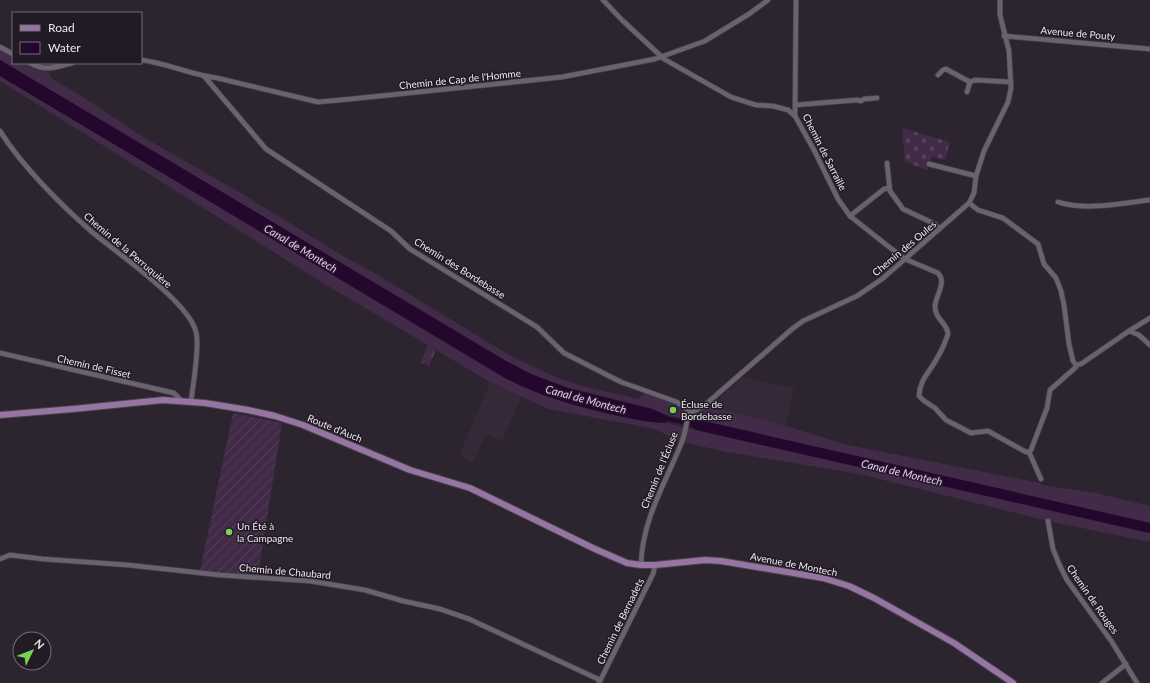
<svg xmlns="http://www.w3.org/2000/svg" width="1150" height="683" font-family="Lato,sans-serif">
	<defs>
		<pattern id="forest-firs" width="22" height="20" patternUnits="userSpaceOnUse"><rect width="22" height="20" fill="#412b49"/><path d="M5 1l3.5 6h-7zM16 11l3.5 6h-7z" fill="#54405b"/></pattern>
		<pattern id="cemetery-stones" width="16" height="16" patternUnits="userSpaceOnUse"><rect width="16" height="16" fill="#412b49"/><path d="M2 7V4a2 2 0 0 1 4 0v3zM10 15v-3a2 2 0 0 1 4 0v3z" fill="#54405b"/></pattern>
		<pattern id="garden-furrows" width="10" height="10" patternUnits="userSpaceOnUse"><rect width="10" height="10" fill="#412b49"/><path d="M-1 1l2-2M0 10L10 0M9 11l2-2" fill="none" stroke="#54405b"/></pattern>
	</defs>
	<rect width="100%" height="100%" fill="#2c242f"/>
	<g fill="#342839">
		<path d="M 743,377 L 794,388 L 786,426 L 719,409 L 717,401 Z"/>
		<path d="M 490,382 L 522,396 L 502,441 L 486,434 L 473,463 L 459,456 Z"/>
	</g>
	<g fill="#412b49">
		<path d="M 0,47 L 13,54 L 13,63 L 30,63 L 48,69 L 51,78 L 80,95 L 140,135 L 239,192 L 285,220 L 333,250 L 381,277 L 511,356 L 551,375 L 582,386 L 638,399 L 647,392 L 677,402 L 691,413 L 705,405 L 786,426 L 848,445 L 1040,483 L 1042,485 L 1096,493 L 1150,506 L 1150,523 L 699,420 L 666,415 L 652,409 L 568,388 L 531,374 L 506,361 L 0,60 Z"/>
		<path d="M 0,76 L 505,378 C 539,396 572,405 610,414 C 628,418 646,422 665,423 L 1144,532 L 1150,533 L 1150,542 L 1048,521 L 859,474 L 727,452 L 682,442 L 654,429 L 549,409 L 490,382 L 323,283 L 0,81 Z"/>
	</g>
	<path fill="url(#forest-firs)" d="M 428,345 L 436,350 L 429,366 L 421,362 Z"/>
	<path fill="url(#cemetery-stones)" d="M 902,128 L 950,142 L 945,160 L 932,156 L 927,170 L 905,162 Z"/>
	<path fill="url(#garden-furrows)" d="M 233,413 L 282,423 L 258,575 L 200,571 Z"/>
	<path fill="#23072c" d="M 0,60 L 506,361 L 531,374 L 568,388 L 652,409 L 669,417 L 689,421 L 699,420 L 1150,523 L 1150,533 L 696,430 L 688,425 L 666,421 L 665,423 C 646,422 628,418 610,414 C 572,405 539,396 505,378 L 0,76 Z"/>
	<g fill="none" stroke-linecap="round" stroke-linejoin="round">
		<g stroke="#48424b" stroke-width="6">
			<g id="minor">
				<path d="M 603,0 L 622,20 L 664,59 L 731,97 L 756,105 L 773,106 L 788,110 L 795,116"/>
				<path d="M 796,0 L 795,116 L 814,150 L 838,199 L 850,216 L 884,243 L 905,259 L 938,273 C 947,282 936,295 935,306 C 935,320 947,322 948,334 C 945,343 941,352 936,360 C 929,373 920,379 919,396 L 923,400 L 935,408 L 946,420 L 971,433 L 988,431 L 1026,452 L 1029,452"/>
				<path d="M 1004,36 L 1150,49"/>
				<path d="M 0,47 L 13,54"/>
				<path d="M 141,60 C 167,63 191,75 217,78 L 318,102 L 351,99 L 562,77 L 655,59 L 705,41 L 749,14 L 768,0"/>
				<path d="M 30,63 C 46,72 56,67 72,63"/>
				<path d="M 938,75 L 943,70 L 946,69 L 970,82"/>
				<path d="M 204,76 L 266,149 L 391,231 L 410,249 L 537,327 L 564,353 L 621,382 L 677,402 L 687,409 L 691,413"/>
				<path d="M 967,92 L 970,82 L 975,80 L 1011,82"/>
				<path d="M 795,105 L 857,100 L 861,101 L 864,99 L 877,98"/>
				<path d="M 0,131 C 22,166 61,205 92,232 C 117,253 189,302 196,332 C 200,346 193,385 191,401"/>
				<path d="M 887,163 L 890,191 L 903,209 L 935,224 L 939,229"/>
				<path d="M 929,164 L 976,176"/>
				<path d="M 1058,202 C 1085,211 1122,203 1150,200"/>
				<path d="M 969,203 L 978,210 L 1003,218 L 1038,244 L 1044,264 L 1056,278 L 1061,291 L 1064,305 L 1069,344 L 1073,361 L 1076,365"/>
				<path d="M 850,216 L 884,189 L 889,188"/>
				<path d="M 1129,331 L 1150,318"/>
				<path d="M 0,353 L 174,393 L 181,400"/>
				<path d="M 1041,479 L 1029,452 L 1031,450 L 1047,408 L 1050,390 L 1076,367 L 1076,365 L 1081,364 L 1129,331 L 1139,335 L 1150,345"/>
				<path d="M 1048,521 L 1053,549 L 1060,566 L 1067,580 L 1112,642 L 1137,683"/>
				<path d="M 0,559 L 10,555 L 43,559 L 128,565 L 220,575 L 310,581 L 365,590 L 403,601 L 440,609 L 469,619 L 600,680"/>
				<path d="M 641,565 C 642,520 665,484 681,444 C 685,435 686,425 688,417 L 691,413 L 705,405 L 792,329 L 803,321 L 857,296 L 882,279 L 969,203 L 974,193 L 976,176 L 984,151 L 1008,102 L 1011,88 L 1009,51 L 1000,15 L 1000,0"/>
				<path d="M 599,683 L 653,574 L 655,565"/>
				<path d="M 1102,683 L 1126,664"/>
			</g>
		</g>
		<g stroke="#48424b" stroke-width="8">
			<path id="major" d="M 0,415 L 73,409 L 163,400 L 205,403 L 248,410 L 275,416 L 303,425 L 410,470 L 470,488 L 595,549 L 627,563 L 641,565 L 655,565 L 705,560 L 721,561 L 823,578 L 849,586 L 874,598 L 954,643 L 1013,683"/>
		</g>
		<use href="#minor" stroke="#6b626f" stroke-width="4.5"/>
		<use href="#major" stroke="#9675a2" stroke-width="6"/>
	</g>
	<g fill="#7ad156" stroke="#221b25" stroke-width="1.5">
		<circle cx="673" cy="410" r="4"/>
		<circle cx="229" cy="532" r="4"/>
	</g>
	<g text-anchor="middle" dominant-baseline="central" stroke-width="3" stroke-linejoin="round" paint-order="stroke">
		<g font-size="10" fill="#ede8ef" stroke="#221b25">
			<text transform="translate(1078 33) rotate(5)">Avenue de Pouty</text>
			<text transform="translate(460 79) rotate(-6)">Chemin de Cap de l'Homme</text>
			<text transform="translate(825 152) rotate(63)">Chemin de Sarraille</text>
			<text transform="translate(904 248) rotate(-40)">Chemin des Oules</text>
			<text transform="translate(128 250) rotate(40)">Chemin de la Perruquière</text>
			<text transform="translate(460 268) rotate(32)">Chemin des Bordebasse</text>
			<text transform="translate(94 366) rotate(13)">Chemin de Fisset</text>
			<text transform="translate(335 428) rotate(22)">Route d'Auch</text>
			<text transform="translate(659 470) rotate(-68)">Chemin de l'Écluse</text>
			<text transform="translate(794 564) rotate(11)">Avenue de Montech</text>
			<text transform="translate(285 571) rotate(5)">Chemin de Chaubard</text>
			<text transform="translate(1093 599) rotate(55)">Chemin de Rouges</text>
			<text transform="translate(620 621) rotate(-64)">Chemin de Bernadets</text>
		</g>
		<g font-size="10" fill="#ede8ef" stroke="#221b25" text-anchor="start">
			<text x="681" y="404">Écluse de<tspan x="681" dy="12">Bordebasse</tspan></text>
			<text x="237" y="526">Un Été à<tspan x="237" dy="12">la Campagne</tspan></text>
		</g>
		<g font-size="11" font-style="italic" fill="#eac2f9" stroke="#221b25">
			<text transform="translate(301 248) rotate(31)">Canal de Montech</text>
			<text transform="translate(586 399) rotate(15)">Canal de Montech</text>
			<text transform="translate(902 472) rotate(13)">Canal de Montech</text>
		</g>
	</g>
	<rect x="12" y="12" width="130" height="52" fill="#221b25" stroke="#736d76"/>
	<rect x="20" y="25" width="20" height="6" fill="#9675a2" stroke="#736d76"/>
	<text x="48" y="32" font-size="12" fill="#ede8ef">Road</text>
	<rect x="20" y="42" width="20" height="12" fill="#23072c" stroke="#736d76"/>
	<text x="48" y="52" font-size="12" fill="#ede8ef">Water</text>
	<g transform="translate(32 651) rotate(47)"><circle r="19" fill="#221b25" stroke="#736d76"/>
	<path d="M0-3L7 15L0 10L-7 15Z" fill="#7ad156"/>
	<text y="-6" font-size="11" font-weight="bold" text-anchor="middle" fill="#ede8ef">N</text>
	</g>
</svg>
